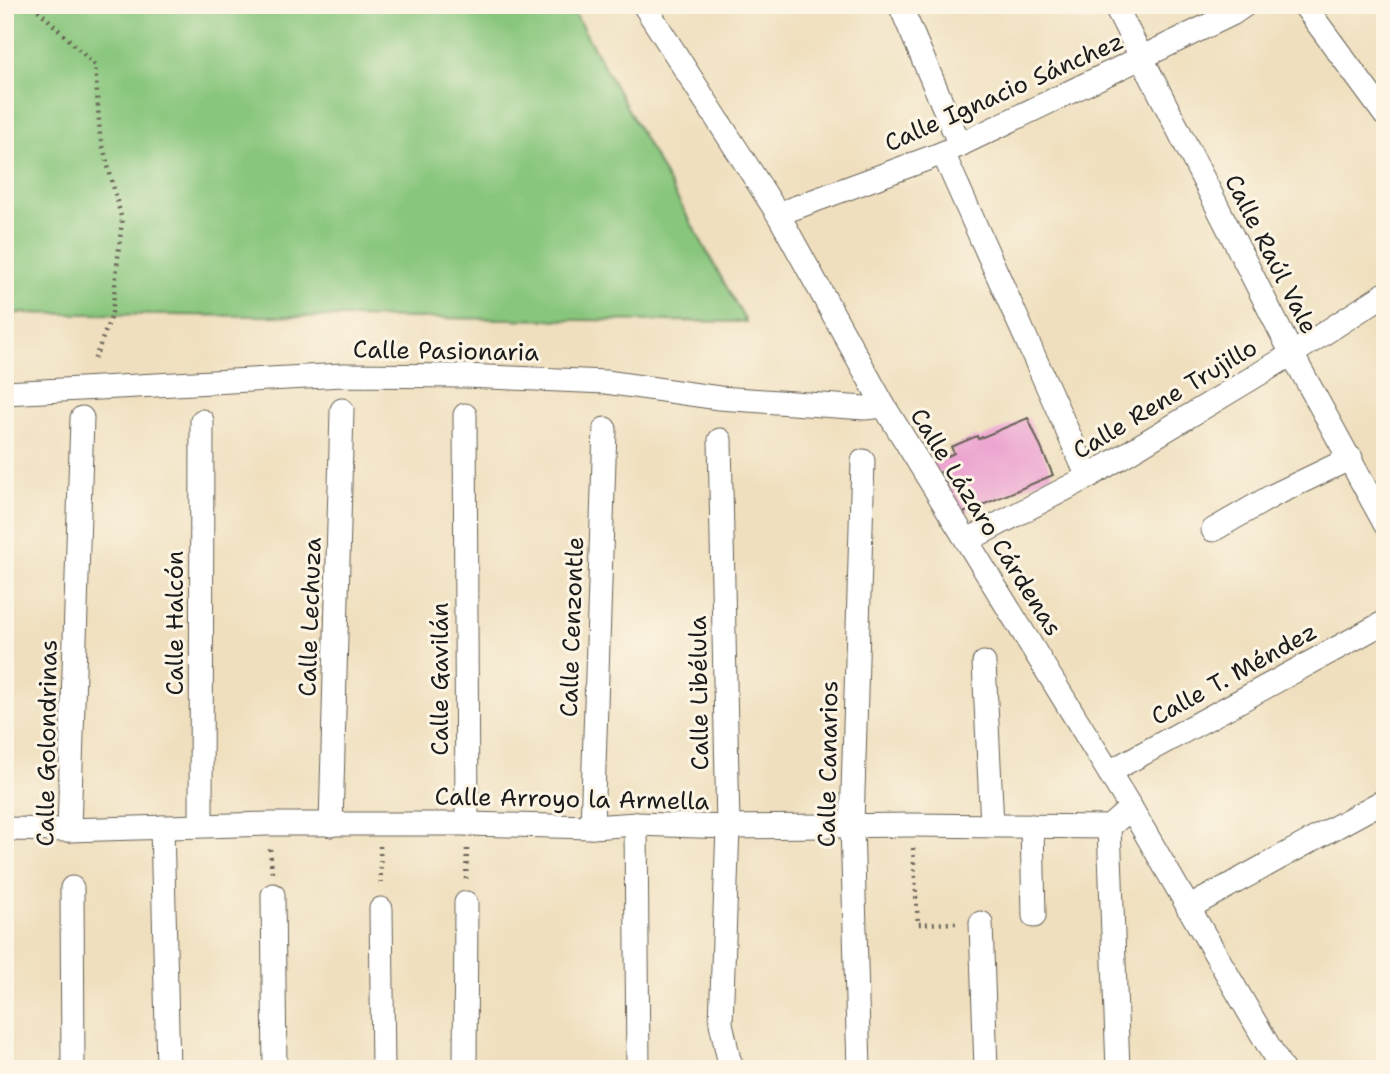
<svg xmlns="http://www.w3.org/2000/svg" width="1390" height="1074" font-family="'Shantell Sans',sans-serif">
	<rect width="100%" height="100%" fill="#fcf5e5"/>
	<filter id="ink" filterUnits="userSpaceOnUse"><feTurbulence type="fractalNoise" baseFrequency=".0143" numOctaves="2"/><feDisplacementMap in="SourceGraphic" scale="14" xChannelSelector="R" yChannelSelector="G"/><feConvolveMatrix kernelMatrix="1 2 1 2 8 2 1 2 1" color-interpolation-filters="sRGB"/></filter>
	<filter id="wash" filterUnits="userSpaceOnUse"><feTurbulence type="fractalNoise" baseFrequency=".00686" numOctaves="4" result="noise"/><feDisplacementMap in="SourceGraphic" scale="28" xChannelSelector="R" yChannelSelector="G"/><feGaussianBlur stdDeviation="1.57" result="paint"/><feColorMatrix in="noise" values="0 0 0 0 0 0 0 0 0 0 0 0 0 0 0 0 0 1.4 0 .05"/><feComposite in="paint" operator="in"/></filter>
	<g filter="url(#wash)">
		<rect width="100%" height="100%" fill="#efdfbe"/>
		<path fill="#88c67d" stroke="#52714c" stroke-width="2" d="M 5,5 L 570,5 L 746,322 L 5,313 Z"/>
		<g id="blocks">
			<path fill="#eca4d0" d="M 1028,418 L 1053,475 L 959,515 L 941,472 L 935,474 L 929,459 L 942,453 L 946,457 L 954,453 L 951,447 L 977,436 L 978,439 Z"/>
		</g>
	</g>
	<g filter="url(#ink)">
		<use href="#blocks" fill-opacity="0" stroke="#666055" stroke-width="2"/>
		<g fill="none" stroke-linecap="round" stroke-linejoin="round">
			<g stroke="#666055" stroke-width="25">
				<g id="street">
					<path d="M 644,5 L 778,214 L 884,406 L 1131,808 L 1282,1069"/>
					<path d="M 900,5 L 960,145"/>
					<path d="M 1115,5 L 1292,354 L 1385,524"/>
					<path d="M 1304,5 L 1385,115"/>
					<path d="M 943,153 L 1088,477"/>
					<path d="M 778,214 L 943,153 L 1232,14 L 1245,5"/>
					<path d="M 5,393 L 343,375 L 465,376 L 606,382 L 719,398 L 865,408 L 884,406"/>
					<path d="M 465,415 L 467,824"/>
					<path d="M 720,440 L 728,827 L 721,1023 L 729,1060 L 734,1069"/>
					<path d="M 1213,530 L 1272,496 L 1351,458"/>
					<path d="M 968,540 L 1088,477 L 1292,354 L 1385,294"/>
					<path d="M 984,663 L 992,825"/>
					<path d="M 1109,772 L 1385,622"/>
					<path d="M 636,824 L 638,1069"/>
					<path d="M 201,825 L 202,421"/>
					<path d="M 331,825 L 342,410"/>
					<path d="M 1032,826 L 1034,916"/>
					<path d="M 162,827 L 168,1069"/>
					<path d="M 592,827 L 605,429"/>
					<path d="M 1109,827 L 1118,1069"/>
					<path d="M 5,829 L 69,830 L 268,824 L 467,824 L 592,827 L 636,824 L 728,827 L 912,825 L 1109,827 L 1131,808"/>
					<path d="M 69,830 L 82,418"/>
					<path d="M 72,888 L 73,1069"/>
					<path d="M 273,895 L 275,1069"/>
					<path d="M 1188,908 L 1385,800"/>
					<path d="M 381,909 L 383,1069"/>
					<path d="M 981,923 L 986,1069"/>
					<path d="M 465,1069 L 466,903"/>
					<path d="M 859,1069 L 852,825 L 863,461"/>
				</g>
			</g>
			<g stroke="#666055" stroke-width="4.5" stroke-dasharray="2 5" stroke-linecap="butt">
				<path d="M 33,5 L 95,65 L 100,135 L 122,220 L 112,314 L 93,363"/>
				<path d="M 380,846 L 381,887"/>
				<path d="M 913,848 L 918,924 L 957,923"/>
				<path d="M 270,849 L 272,872"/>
				<path d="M 466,879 L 467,849"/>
			</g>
			<use href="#street" stroke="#fff" stroke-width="23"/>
		</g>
	</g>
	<g text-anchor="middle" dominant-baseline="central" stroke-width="6" stroke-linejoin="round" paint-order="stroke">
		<g font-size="24" fill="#1c1c1c" stroke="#fcf5e5">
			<text transform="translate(1004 92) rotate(-24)">Calle Ignacio Sánchez</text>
			<text transform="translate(1271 254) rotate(63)">Calle Raúl Vale</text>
			<text transform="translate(446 351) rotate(1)">Calle Pasionaria</text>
			<text transform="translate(1165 399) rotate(-31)">Calle Rene Trujillo</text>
			<text transform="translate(986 522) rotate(58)">Calle Lázaro Cárdenas</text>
			<text transform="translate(310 617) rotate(-88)">Calle Lechuza</text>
			<text transform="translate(175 623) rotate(-90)">Calle Halcón</text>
			<text transform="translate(572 627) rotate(-88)">Calle Cenzontle</text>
			<text transform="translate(1234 674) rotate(-29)">Calle T. Méndez</text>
			<text transform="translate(440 679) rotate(-90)">Calle Gavilán</text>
			<text transform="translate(699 693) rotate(-91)">Calle Libélula</text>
			<text transform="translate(47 743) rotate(-89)">Calle Golondrinas</text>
			<text transform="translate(828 764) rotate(-89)">Calle Canarios</text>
			<text transform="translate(572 799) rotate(1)">Calle Arroyo la Armella</text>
		</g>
	</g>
	<rect width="1390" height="1074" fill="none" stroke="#fcf5e5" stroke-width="28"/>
</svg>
